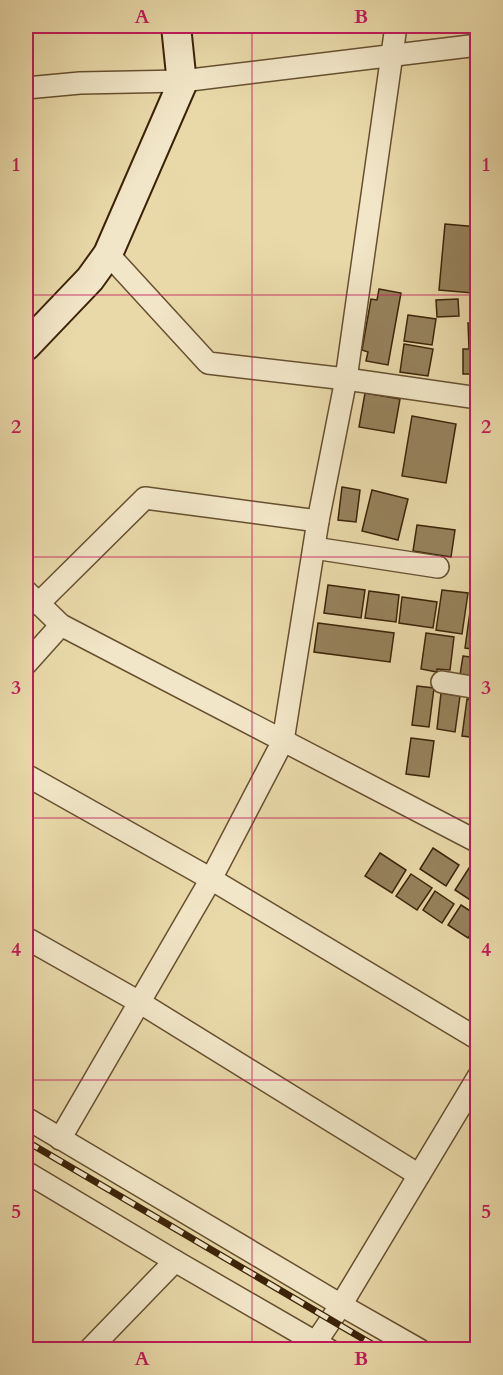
<svg xmlns="http://www.w3.org/2000/svg" width="503" height="1375" font-family="Cardo,serif">
	<rect width="100%" height="100%" fill="#e9d9a9"/>
	<filter id="stains"><feTurbulence type="fractalNoise" baseFrequency=".00333" numOctaves="4"/><feColorMatrix values="0 0 0 0 .2 0 0 0 0 .09 0 0 0 0 .02 0 0 0 .5 -.17"/></filter>
	<radialGradient id="worn" r=".72"><stop offset=".6" stop-color="#630" stop-opacity="0"/><stop offset="1" stop-color="#630" stop-opacity=".3"/></radialGradient>
	<g fill="#96825c" stroke="#3c2308" stroke-width="1.5">
		<path d="M 445,224 L 478,227 L 478,244 L 473,293 L 439,290 Z"/>
		<path d="M 379,289 L 401,293 L 388,365 L 366,361 L 368,352 L 362,350 L 371,299 L 377,300 Z"/>
		<path d="M 458,299 L 459,316 L 437,317 L 436,300 Z"/>
		<path d="M 408,315 L 436,319 L 432,345 L 404,341 Z"/>
		<path d="M 468,323 L 478,323 L 478,374 L 463,374 L 463,349 L 469,349 Z"/>
		<path d="M 404,344 L 433,349 L 428,376 L 400,372 Z"/>
		<path d="M 365,393 L 400,399 L 394,433 L 359,427 Z"/>
		<path d="M 412,416 L 456,424 L 446,483 L 402,476 Z"/>
		<path d="M 342,487 L 360,490 L 356,522 L 338,520 Z"/>
		<path d="M 372,490 L 408,499 L 398,540 L 362,531 Z"/>
		<path d="M 417,525 L 455,530 L 451,557 L 413,551 Z"/>
		<path d="M 328,585 L 365,590 L 361,618 L 324,613 Z"/>
		<path d="M 442,590 L 468,593 L 462,634 L 436,630 Z"/>
		<path d="M 369,591 L 399,595 L 396,622 L 365,618 Z"/>
		<path d="M 402,597 L 437,602 L 433,628 L 399,623 Z"/>
		<path d="M 472,597 L 478,597 L 478,650 L 465,648 Z"/>
		<path d="M 318,623 L 394,633 L 390,662 L 314,652 Z"/>
		<path d="M 426,633 L 454,637 L 450,670 L 437,669 L 437,672 L 421,669 Z"/>
		<path d="M 463,656 L 478,658 L 478,678 L 460,675 Z"/>
		<path d="M 417,686 L 434,688 L 429,727 L 412,725 Z"/>
		<path d="M 441,693 L 460,696 L 455,732 L 437,729 Z"/>
		<path d="M 467,699 L 478,700 L 478,738 L 462,736 Z"/>
		<path d="M 411,738 L 434,741 L 429,777 L 406,774 Z"/>
		<path d="M 433,848 L 459,865 L 446,886 L 420,869 Z"/>
		<path d="M 380,853 L 406,870 L 392,893 L 365,876 Z"/>
		<path d="M 469,868 L 478,874 L 478,905 L 455,890 Z"/>
		<path d="M 411,874 L 432,888 L 417,910 L 396,896 Z"/>
		<path d="M 435,891 L 454,904 L 442,923 L 423,910 Z"/>
		<path d="M 461,905 L 478,916 L 478,923 L 468,938 L 448,925 Z"/>
	</g>
	<g fill="none" stroke-linecap="round" stroke-linejoin="round">
		<g stroke="#675030" stroke-width="24">
			<g id="street">
				<path d="M 26,88 L 80,83 L 182,81 L 478,45"/>
				<path d="M 108,254 L 208,363 L 346,379 L 478,398"/>
				<path d="M 314,548 L 438,567"/>
				<path d="M 26,591 L 61,625 L 478,842"/>
				<path d="M 38,604 L 145,498 L 318,521"/>
				<path d="M 26,664 L 61,625"/>
				<path d="M 442,682 L 478,688"/>
				<path d="M 26,775 L 211,879 L 478,1039"/>
				<path d="M 26,938 L 139,1002 L 419,1175"/>
				<path d="M 26,1118 L 341,1305 L 420,1350"/>
				<path d="M 60,1139 L 211,879 L 283,741 L 318,521 L 346,379 L 396,26"/>
				<path d="M 26,1172 L 175,1261 L 329,1350"/>
				<path d="M 316,1342 L 341,1305 L 478,1077"/>
				<path d="M 89,1350 L 175,1261"/>
			</g>
		</g>
		<g stroke="#3c2308" stroke-width="32">
			<path id="secondary" d="M 26,346 L 90,279 L 108,254 L 182,84 L 176,26"/>
		</g>
		<use href="#street" stroke="#f1e6c7" stroke-width="21"/>
		<use href="#secondary" stroke="#f1e6c7" stroke-width="28"/>
		<g stroke="#3c2308" stroke-width="7">
			<path id="rail" d="M 26,1141 L 382,1350"/>
		</g>
		<use href="#rail" stroke="#f1e6c7" stroke-width="4.5" stroke-dasharray="14" stroke-linecap="butt"/>
	</g>
	<path fill="none" stroke="#c2185b" stroke-width="1.5" stroke-opacity="0.55" d="M 252,26 L 252,1350M 26,295 L 478,295M 26,557 L 478,557M 26,818 L 478,818M 26,1080 L 478,1080"/>
	<rect width="503" height="1375" fill="none" stroke="#e9d9a9" stroke-width="66"/>
	<rect x="33" y="33" width="437" height="1309" fill="none" stroke="#c2185b" stroke-width="2"/>
	<g font-size="20" text-anchor="middle" font-weight="bold" fill="#c2185b">
		<text x="142" y="23">A</text>
		<text x="361" y="23">B</text>
		<text x="16" y="171">1</text>
		<text x="486" y="171">1</text>
		<text x="16" y="433">2</text>
		<text x="486" y="433">2</text>
		<text x="16" y="694">3</text>
		<text x="486" y="694">3</text>
		<text x="16" y="956">4</text>
		<text x="486" y="956">4</text>
		<text x="16" y="1218">5</text>
		<text x="486" y="1218">5</text>
		<text x="142" y="1365">A</text>
		<text x="361" y="1365">B</text>
	</g>
	<rect width="100%" height="100%" filter="url(#stains)"/>
	<rect width="100%" height="100%" fill="url(#worn)"/>
</svg>
